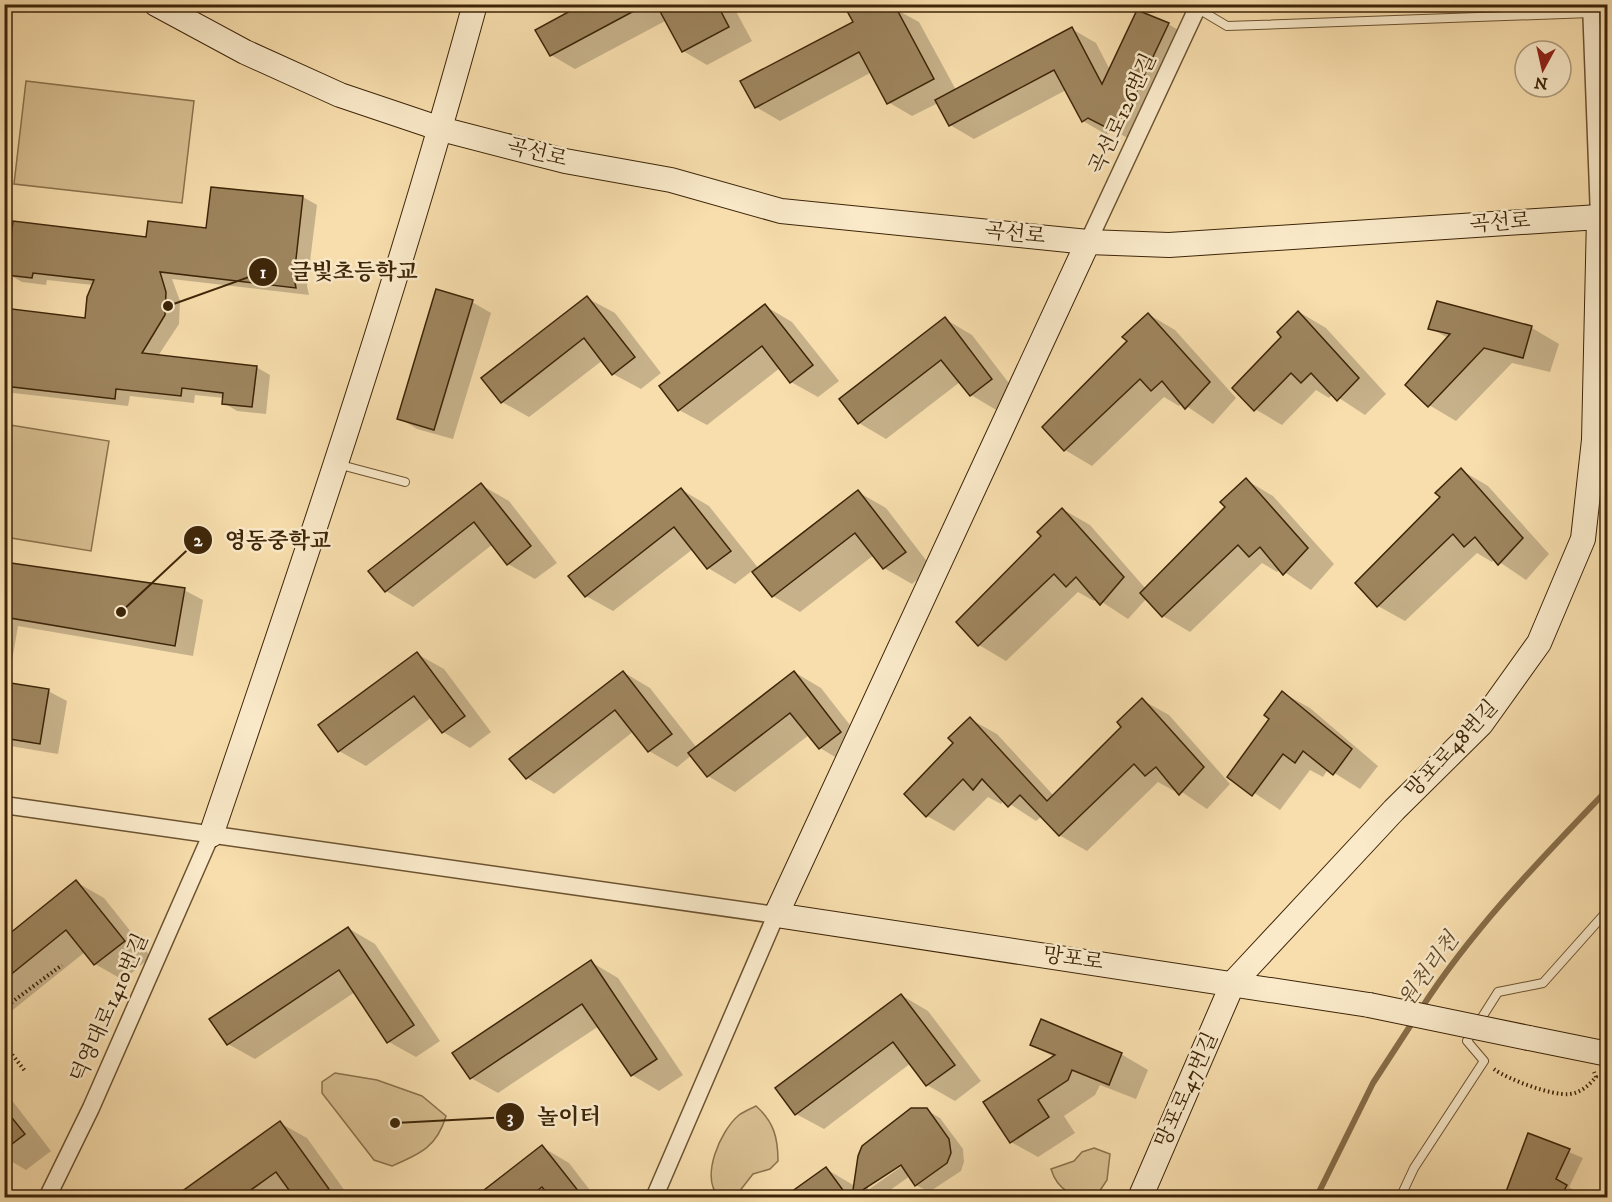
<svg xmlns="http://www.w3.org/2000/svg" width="1612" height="1202" font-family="'IM FELL DW Pica','Noto Serif KR',serif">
	<rect width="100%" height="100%" fill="#f8dead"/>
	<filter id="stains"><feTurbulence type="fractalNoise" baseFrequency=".00333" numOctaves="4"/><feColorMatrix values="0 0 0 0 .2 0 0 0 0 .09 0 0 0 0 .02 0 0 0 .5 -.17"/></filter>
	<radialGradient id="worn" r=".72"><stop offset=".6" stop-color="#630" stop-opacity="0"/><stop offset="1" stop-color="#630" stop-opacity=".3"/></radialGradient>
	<g fill="#d8bf91" stroke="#8a724c" stroke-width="1.5">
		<path d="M 26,81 L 194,101 L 182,203 L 14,184 Z"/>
		<path d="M 4,424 L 109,441 L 91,551 L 5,537 Z"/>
		<path d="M 335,1073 L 377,1080 L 422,1096 L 446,1116 C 437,1147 420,1154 392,1166 L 374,1160 L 322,1093 L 322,1082 Z"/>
		<path d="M 756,1106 C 774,1122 778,1138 778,1161 L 770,1169 L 753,1174 L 735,1197 L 719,1197 C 700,1177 720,1131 739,1115 C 743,1112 750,1109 756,1106 Z"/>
		<path d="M 1094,1148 L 1110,1154 L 1107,1180 L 1097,1195 C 1075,1202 1057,1189 1051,1169 L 1074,1161 L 1082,1152 Z"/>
	</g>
	<g fill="#0003" fill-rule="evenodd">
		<path d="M 586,4 L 732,4 L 752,41 L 707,65 L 683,51 L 667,20 L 575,69 L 551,55 Z"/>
		<path d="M 863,4 L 886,4 L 919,22 L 956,90 L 1072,29 L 1096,43 L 1110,70 L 1168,24 L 1192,38 L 1142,145 L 1114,131 L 1107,135 L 1083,121 L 1066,90 L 974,139 L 950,125 L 938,103 L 912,116 L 888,102 L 872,72 L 780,121 L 756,107 L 855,22 Z"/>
		<path d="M 303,197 L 317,205 L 307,286 L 309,295 L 172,279 L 180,301 L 179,324 L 158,356 L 256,367 L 270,375 L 266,414 L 237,411 L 224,403 L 224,398 L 195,395 L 194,403 L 130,396 L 128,406 L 4,392 L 4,310 L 86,320 L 93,285 L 47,280 L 46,285 L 22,282 L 8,274 L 147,239 L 207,230 Z"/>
		<path d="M 587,298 L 615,313 L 661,373 L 641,389 L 613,374 L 603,360 L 529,417 L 502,402 Z"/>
		<path d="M 472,302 L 491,313 L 453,439 L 417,429 L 399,418 Z"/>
		<path d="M 1438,303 L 1532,328 L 1559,344 L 1550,372 L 1512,363 L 1456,421 L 1429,405 L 1448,338 L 1430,328 Z"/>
		<path d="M 765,306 L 792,322 L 839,381 L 818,397 L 791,382 L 780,368 L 707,425 L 679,410 Z"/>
		<path d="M 1299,312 L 1326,328 L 1386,394 L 1365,415 L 1333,394 L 1329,398 L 1316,390 L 1282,425 L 1255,409 L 1283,337 Z"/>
		<path d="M 1148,314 L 1175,330 L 1236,398 L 1213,424 L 1182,403 L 1179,406 L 1164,397 L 1092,466 L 1065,450 L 1044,427 L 1129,341 Z"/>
		<path d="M 945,319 L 972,335 L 1018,395 L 998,411 L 971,395 L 960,382 L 886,439 L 859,423 Z"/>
		<path d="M 1461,470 L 1488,486 L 1549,554 L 1526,580 L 1495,559 L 1492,562 L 1477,553 L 1405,621 L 1378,606 L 1357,583 L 1442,497 Z"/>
		<path d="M 1246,480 L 1273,496 L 1334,564 L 1311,590 L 1280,569 L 1277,572 L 1262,563 L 1190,632 L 1163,616 L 1147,598 L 1128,619 L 1096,598 L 1094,601 L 1078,592 L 1006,661 L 979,645 L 958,622 L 1043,536 L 1062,509 L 1090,525 L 1146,589 L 1227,507 Z"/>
		<path d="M 481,485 L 509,501 L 557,563 L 535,579 L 508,564 L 493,544 L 413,607 L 386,591 Z"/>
		<path d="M 682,490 L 709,506 L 759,569 L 858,492 L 886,508 L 932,568 L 912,584 L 884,568 L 874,555 L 800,612 L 773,596 L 753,570 L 735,584 L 708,568 L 693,549 L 613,611 L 586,596 Z"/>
		<path d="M 4,563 L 184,590 L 203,600 L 193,656 L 18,626 L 8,684 L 48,691 L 67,701 L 58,754 L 4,745 Z"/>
		<path d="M 417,654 L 444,669 L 491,732 L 470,748 L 443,732 L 432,717 L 366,766 L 339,751 Z"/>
		<path d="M 623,672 L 650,688 L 697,748 L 794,672 L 821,688 L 868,748 L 847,764 L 820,748 L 809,735 L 735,792 L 708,776 L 692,755 L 677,767 L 649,751 L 634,731 L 554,794 L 527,778 Z"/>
		<path d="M 1283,693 L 1310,708 L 1378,766 L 1360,789 L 1328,769 L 1323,777 L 1310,770 L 1280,810 L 1229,776 L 1271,719 Z"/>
		<path d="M 1142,700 L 1169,715 L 1230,784 L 1207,809 L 1176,788 L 1174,791 L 1158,782 L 1087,851 L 1059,835 L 1042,816 L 1036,821 L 1004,800 L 1001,804 L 988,797 L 954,831 L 927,816 L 955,743 L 970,719 L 997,734 L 1054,796 L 1123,727 Z"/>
		<path d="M 76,882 L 104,898 L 151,957 L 123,980 L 95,964 L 85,952 L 4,1017 L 4,940 Z"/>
		<path d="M 348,928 L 375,944 L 440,1041 L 416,1057 L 389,1042 L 355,992 L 255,1059 L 228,1044 Z"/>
		<path d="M 591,962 L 618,978 L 683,1075 L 659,1091 L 632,1075 L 599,1026 L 498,1093 L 471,1078 Z"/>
		<path d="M 901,995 L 928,1011 L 981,1081 L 955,1101 L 927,1085 L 911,1063 L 824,1129 L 796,1114 Z"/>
		<path d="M 1032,1045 L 1121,1054 L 1148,1070 L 1136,1099 L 1100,1085 L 1095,1095 L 1064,1116 L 1075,1133 L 1038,1157 L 1011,1142 L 1054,1057 Z"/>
		<path d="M 4,1090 L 51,1151 L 26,1170 L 4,1157 Z"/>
		<path d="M 926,1110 L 940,1118 L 963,1149 L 964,1162 L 961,1171 L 929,1192 L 916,1185 L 910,1176 L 879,1198 L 787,1198 L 826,1169 L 855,1186 ZM 906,1160 L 908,1162 L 868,1190 L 868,1186 Z"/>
		<path d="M 280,1123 L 307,1138 L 350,1198 L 296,1198 L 294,1194 L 289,1198 L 176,1198 Z"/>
		<path d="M 1529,1135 L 1583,1158 L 1569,1187 L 1580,1194 L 1579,1198 L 1506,1198 Z"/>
		<path d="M 542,1147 L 569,1163 L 596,1198 L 477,1198 Z"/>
		<path d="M 987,1193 L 995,1198 L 985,1198 Z"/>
	</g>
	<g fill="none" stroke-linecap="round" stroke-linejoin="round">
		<g stroke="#876e49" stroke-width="6">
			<path d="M 1421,1009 C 1473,928 1542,858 1608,789"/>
			<path d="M 1316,1198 L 1373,1083 L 1414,1020"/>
		</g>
	</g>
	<g fill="#9e855e" stroke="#3d2508" stroke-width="1.5">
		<path d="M 583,4 L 647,4 L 550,56 L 535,30 Z"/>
		<path d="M 656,4 L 717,4 L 729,27 L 682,52 Z"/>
		<path d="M 859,4 L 895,6 L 934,79 L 887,104 L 859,52 L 755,108 L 740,81 L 853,22 L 847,11 Z"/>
		<path d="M 1137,10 L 1169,23 L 1117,133 L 1088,118 L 1082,122 L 1054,70 L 949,126 L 935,100 L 1072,27 L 1102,84 Z"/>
		<path d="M 211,187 L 303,196 L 294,277 L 296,288 L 160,272 L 166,292 L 165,315 L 142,353 L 257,366 L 252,407 L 222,404 L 223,393 L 182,388 L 181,396 L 116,389 L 115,399 L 4,386 L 4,308 L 85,318 L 87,297 L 94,280 L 33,273 L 32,278 L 6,275 L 13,221 L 146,237 L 148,221 L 206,228 Z"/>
		<path d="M 436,289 L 473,300 L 434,430 L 397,419 Z"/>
		<path d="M 587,296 L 635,357 L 612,375 L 584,338 L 501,403 L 481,378 Z"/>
		<path d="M 1437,301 L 1532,326 L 1523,358 L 1484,348 L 1428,407 L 1405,385 L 1450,334 L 1428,329 Z"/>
		<path d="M 765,304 L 813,365 L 790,383 L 762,346 L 678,411 L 659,386 Z"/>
		<path d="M 1298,311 L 1359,378 L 1337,401 L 1311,373 L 1301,383 L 1291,373 L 1254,411 L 1232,388 L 1281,337 L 1277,332 Z"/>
		<path d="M 1148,313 L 1210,382 L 1185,409 L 1162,381 L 1151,391 L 1140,379 L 1064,451 L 1042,427 L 1127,341 L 1122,337 Z"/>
		<path d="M 945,317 L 992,379 L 970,396 L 941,360 L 858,424 L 839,399 Z"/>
		<path d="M 1461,468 L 1523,538 L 1498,565 L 1475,537 L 1464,547 L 1453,534 L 1377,607 L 1355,583 L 1440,497 L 1435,493 Z"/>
		<path d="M 1246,478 L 1308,548 L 1283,575 L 1260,547 L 1249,557 L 1238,545 L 1162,617 L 1140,593 L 1225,507 L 1220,502 Z"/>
		<path d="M 481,483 L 531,546 L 507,565 L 474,522 L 385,592 L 368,571 Z"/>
		<path d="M 681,488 L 731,551 L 707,569 L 674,527 L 585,597 L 568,576 Z"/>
		<path d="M 858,490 L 906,552 L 883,569 L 855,533 L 772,597 L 752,572 Z"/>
		<path d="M 1062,508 L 1124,577 L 1100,605 L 1076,577 L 1066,587 L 1054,574 L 978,646 L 956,622 L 1041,536 L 1037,532 Z"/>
		<path d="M 4,562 L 185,588 L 175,646 L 4,617 Z"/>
		<path d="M 417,652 L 465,716 L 442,733 L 414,696 L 338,752 L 318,725 Z"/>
		<path d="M 623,671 L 672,734 L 648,752 L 615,710 L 526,779 L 509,759 Z"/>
		<path d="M 794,671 L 841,732 L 819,749 L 790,713 L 707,777 L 688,753 Z"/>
		<path d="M 4,682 L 49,689 L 40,744 L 4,738 Z"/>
		<path d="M 1282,691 L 1352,749 L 1333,775 L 1303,751 L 1295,763 L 1283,754 L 1252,796 L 1227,777 L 1269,719 L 1264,715 Z"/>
		<path d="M 1142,698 L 1204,767 L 1179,795 L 1156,767 L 1145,776 L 1134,764 L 1059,836 L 1020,795 L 1008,807 L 982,779 L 973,790 L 963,779 L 926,817 L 904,794 L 953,743 L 948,738 L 970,717 L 1047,801 L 1121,727 L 1117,722 Z"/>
		<path d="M 76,880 L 125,941 L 94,965 L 66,930 L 4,980 L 4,938 Z"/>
		<path d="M 348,927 L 414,1025 L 387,1043 L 339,970 L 227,1045 L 209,1019 Z"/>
		<path d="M 591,960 L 657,1059 L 631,1076 L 582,1004 L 470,1079 L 452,1053 Z"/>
		<path d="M 901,994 L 955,1065 L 926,1086 L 893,1042 L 795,1115 L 775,1088 Z"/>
		<path d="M 1041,1019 L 1122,1053 L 1109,1085 L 1072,1070 L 1068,1080 L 1038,1100 L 1049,1117 L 1010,1143 L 983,1102 L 1055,1055 L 1030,1045 Z"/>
		<path d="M 4,1108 L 25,1134 L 4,1150 Z"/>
		<path d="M 911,1108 L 927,1108 L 949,1139 L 951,1153 L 947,1163 L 915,1186 L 901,1165 L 852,1197 L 858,1156 L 862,1146 Z"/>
		<path d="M 280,1121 L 329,1189 L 317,1197 L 294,1197 L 276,1172 L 241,1197 L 174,1197 Z"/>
		<path d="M 1528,1133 L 1570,1149 L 1556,1179 L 1567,1185 L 1561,1197 L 1504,1197 Z"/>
		<path d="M 542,1145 L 583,1197 L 550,1197 L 542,1187 L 529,1197 L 475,1197 Z"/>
		<path d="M 826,1167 L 848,1197 L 784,1197 Z"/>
	</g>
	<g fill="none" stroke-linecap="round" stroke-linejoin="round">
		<g stroke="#6c5331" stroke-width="10">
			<g id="lane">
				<path d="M 1139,4 L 1150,8 L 1171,4"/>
				<path d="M 1195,7 L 1227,26 L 1591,13"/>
				<path d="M 337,464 L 405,482"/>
				<path d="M 1400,1198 L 1414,1168 L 1484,1061 L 1467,1041 L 1498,992 L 1543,983 L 1608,910"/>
			</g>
		</g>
		<g stroke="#6c5331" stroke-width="19">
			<g id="street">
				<path d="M 1591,4 L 1599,217"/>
				<path d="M 1088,242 L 1199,4"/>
				<path d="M 4,805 L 776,915 L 654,1198"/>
				<path d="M 47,1198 L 91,1108 L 211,835"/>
			</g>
		</g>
		<g stroke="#3d2508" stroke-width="26">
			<g id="secondary">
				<path d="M 156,4 L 245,52 L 340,95 L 441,129 L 565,161 L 671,180 L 781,211 L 1088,242 L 1169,245 L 1599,217 L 1594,440 L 1583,539 L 1539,643 L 1481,724 L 1394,810 L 1233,983 L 1140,1198"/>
				<path d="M 1088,242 L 776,915 L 1369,1005"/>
				<path d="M 211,835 C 305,560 398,285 475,4"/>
				<path d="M 1529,1038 L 1608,1054"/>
			</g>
		</g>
		<g stroke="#3d2508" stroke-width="4" stroke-dasharray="1.5 3" stroke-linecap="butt">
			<path d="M 4,1008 L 62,965"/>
			<path d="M 4,1044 L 25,1071"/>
			<path d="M 1494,1069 C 1507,1079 1552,1096 1569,1094 C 1581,1093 1589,1085 1596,1077 L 1594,1072"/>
		</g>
		<use href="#lane" stroke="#faeaca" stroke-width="8"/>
		<use href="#street" stroke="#faeaca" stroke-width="16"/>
		<use href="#secondary" stroke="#faeaca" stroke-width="24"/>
		<g stroke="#3d2508" stroke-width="26" stroke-linecap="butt">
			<path id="secondary-bridge" d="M 1369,1005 L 1529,1038"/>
		</g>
		<use href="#secondary-bridge" stroke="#faeaca" stroke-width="24"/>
	</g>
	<g text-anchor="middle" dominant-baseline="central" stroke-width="5" stroke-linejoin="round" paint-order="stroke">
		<g font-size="21" fill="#3d2508" stroke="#faeaca">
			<text transform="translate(1123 114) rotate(-65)">곡선로126번길</text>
			<text transform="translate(537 153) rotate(14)">곡선로</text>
			<text transform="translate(1500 223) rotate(-4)">곡선로</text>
			<text transform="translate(1015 234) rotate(6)">곡선로</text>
			<text transform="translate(1452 749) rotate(-47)">망포로48번길</text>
			<text transform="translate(1073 959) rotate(8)">망포로</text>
			<text transform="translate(110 1008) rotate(-66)">덕영대로1410번길</text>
			<text transform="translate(1187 1090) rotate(-66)">망포로47번길</text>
		</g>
		<g font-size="22" font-style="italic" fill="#624a29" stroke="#faeaca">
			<text transform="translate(1429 970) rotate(-54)">원천리천</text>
		</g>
	</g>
	<path fill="none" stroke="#3d2508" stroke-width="2" d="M168 306L263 272M121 612L198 540M395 1123L510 1117"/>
	<g fill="#3d2508" stroke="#faeaca" stroke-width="2">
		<circle cx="168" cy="306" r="6"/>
		<circle cx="121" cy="612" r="6"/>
		<circle cx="395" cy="1123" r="6"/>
		<circle cx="263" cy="272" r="15"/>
		<circle cx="198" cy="540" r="15"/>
		<circle cx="510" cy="1117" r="15"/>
	</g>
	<g font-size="18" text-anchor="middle" font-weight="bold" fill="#fff">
		<text x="263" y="278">1</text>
		<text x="198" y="546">2</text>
		<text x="510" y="1123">3</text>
	</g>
	<g font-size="22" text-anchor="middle" font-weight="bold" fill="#3d2508" stroke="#faeaca" stroke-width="5" stroke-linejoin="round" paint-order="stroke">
		<text x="354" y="279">글빛초등학교</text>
		<text x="278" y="548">영동중학교</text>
		<text x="569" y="1124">놀이터</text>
	</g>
	<rect width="1612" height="1202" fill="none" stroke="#f8dead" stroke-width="24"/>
	<rect x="6" y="6" width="1600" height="1190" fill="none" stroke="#3d2508" stroke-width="3"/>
	<rect x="12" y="12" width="1588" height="1178" fill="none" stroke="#3d2508" stroke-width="1.5"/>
	<g transform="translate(1543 69) rotate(188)"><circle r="28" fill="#faeaca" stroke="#ae9b7c" stroke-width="1.5"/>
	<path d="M0-4.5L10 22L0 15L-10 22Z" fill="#8f2418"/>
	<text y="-9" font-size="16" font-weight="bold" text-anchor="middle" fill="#3d2508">N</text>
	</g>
	<rect width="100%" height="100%" filter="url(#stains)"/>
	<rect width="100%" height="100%" fill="url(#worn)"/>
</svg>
